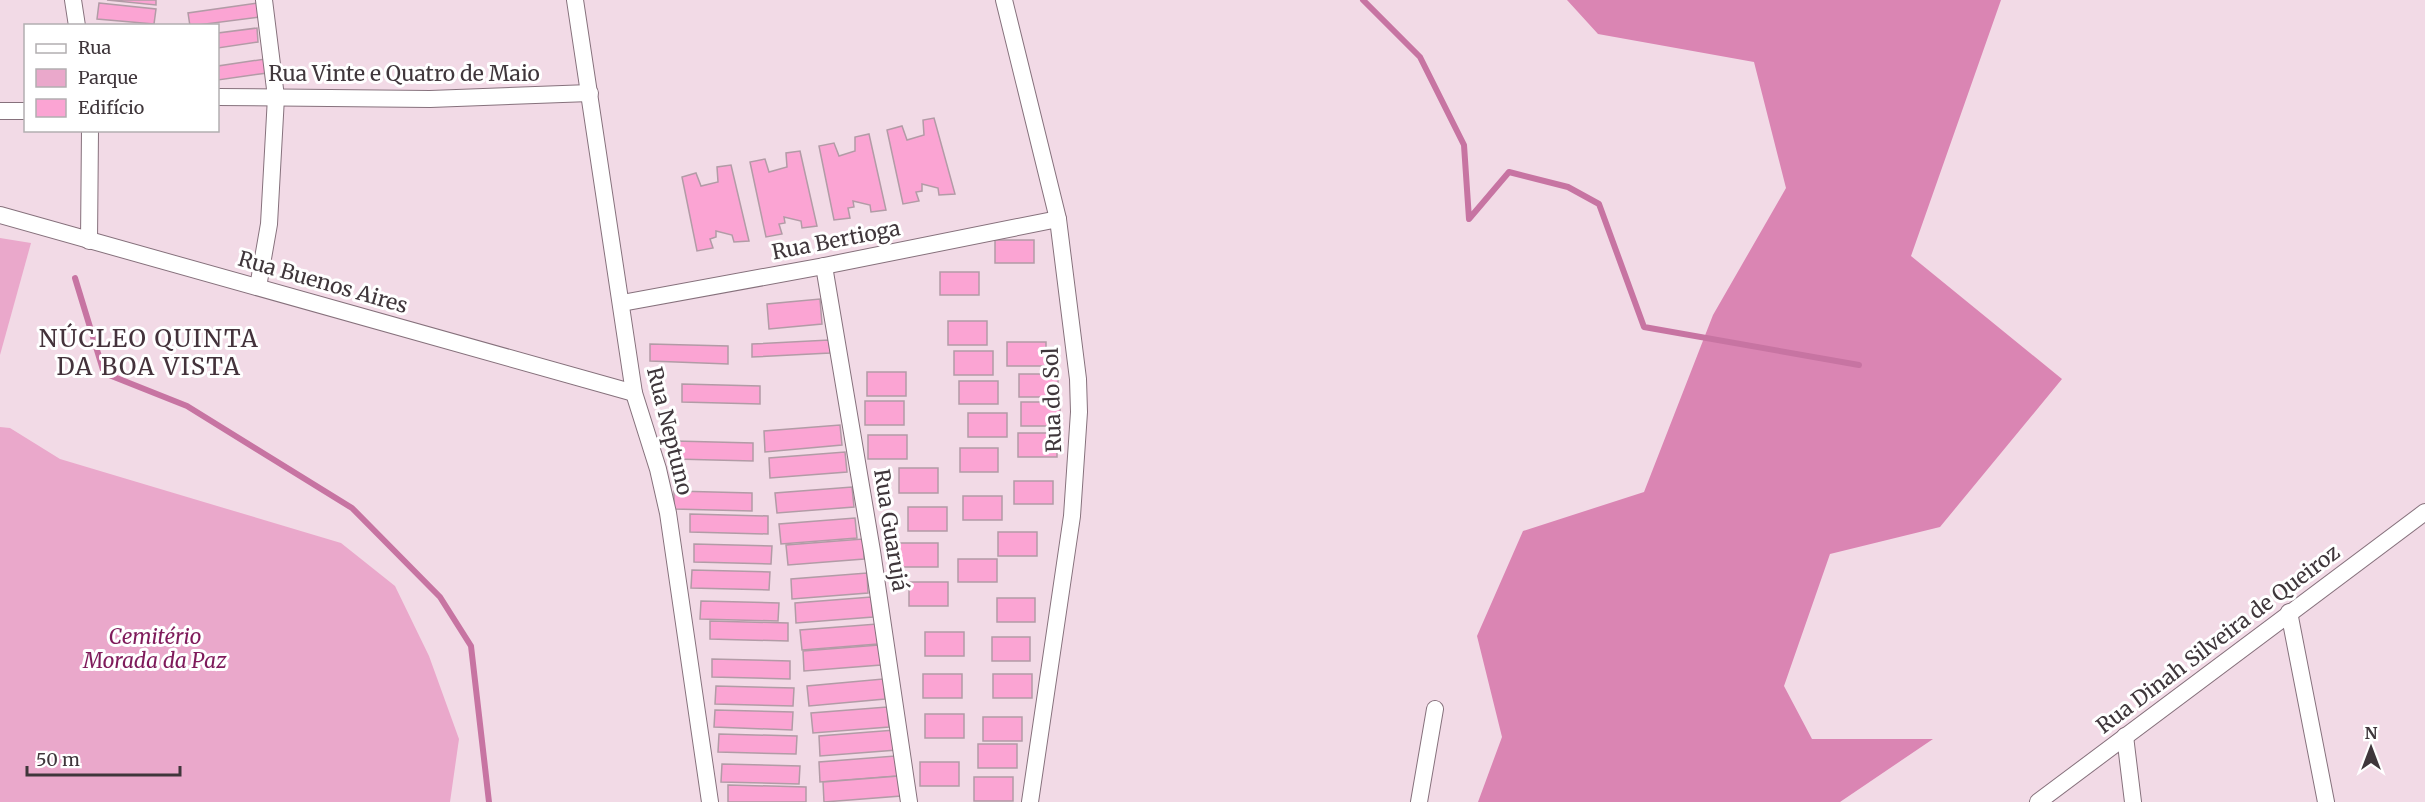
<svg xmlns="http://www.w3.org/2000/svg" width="2425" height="802" font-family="Merriweather,serif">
	<rect width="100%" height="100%" fill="#f2dae6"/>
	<g fill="#eaa8cb">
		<path d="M 0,238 L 31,243 L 0,355 Z"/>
		<path d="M 0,427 L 10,428 L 60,459 L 341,543 L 395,586 L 429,656 L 459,739 L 450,802 L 0,802 Z"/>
	</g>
	<path fill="#da85b3" d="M 1567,0 L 2001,0 L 1911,256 L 2062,379 L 1940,527 L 1830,554 L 1784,686 L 1812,739 L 1933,739 L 1840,802 L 1478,802 L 1502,737 L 1477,636 L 1523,531 L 1644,492 L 1713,315 L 1786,188 L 1754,62 L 1598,34 Z"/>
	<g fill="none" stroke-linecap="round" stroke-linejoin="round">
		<g stroke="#c774a2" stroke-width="6">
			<path d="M 1363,0 L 1420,57 L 1464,145 L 1469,219 L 1509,172 L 1568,187 L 1599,204 L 1644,327 L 1859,365"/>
			<path d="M 75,278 L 104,373 L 187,406 L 352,508 L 440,597 L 471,646 L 489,802"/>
		</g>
	</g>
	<g fill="#fba4d3" stroke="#b29ba6" stroke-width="1.5">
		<path d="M 107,0 L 156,0 L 156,5 Z"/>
		<path d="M 99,3 L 156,9 L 154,24 L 97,19 Z"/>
		<path d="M 257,3 L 259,17 L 190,26 L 188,13 Z"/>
		<path d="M 257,28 L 258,42 L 218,48 L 218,33 Z"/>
		<path d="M 265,59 L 267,73 L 218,80 L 218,66 Z"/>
		<path d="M 934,118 L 955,194 L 939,195 L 938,188 L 922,184 L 922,191 L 916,192 L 919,201 L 903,204 L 887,130 L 902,126 L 907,140 L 924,135 L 923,120 Z"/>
		<path d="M 869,134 L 886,210 L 871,212 L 870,205 L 853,201 L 854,207 L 848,208 L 850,218 L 834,220 L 819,146 L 834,143 L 839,156 L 855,151 L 855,137 Z"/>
		<path d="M 800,151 L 817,226 L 802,228 L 801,221 L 784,217 L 785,223 L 779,224 L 782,234 L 766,237 L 750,162 L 765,159 L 769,172 L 787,167 L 786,153 Z"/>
		<path d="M 731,165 L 749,241 L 734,242 L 732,235 L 716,231 L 716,237 L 710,239 L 713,248 L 697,251 L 682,177 L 696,173 L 701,186 L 718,182 L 717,167 Z"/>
		<rect x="995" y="240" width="39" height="23"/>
		<rect x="940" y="272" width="39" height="23"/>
		<path d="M 820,299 L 822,324 L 769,329 L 767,304 Z"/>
		<rect x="948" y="321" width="39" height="24"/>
		<path d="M 829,340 L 830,353 L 752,357 L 752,344 Z"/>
		<rect x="1007" y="342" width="39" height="24"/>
		<path d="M 650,344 L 728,346 L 728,364 L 650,361 Z"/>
		<rect x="954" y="351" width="39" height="24"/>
		<rect x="867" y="372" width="39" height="24"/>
		<rect x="1019" y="374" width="39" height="23"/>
		<rect x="959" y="381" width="39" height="23"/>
		<path d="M 682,384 L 760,386 L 760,404 L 682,402 Z"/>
		<rect x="865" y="401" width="39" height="24"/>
		<rect x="1021" y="402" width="39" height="24"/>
		<rect x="968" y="413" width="39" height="24"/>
		<path d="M 840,425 L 842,445 L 765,452 L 764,431 Z"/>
		<rect x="1018" y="433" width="39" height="24"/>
		<rect x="868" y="435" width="39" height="24"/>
		<path d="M 675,441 L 753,443 L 753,461 L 675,459 Z"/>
		<rect x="960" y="448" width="38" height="24"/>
		<path d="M 845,452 L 847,472 L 770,478 L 769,458 Z"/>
		<rect x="899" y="468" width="39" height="25"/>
		<rect x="1014" y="481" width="39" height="23"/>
		<path d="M 852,487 L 854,507 L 777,513 L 775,493 Z"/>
		<path d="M 674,491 L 752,493 L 752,511 L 674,509 Z"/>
		<rect x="963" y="496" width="39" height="24"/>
		<rect x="908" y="507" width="39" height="24"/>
		<path d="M 690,514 L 768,516 L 768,534 L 690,532 Z"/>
		<path d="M 855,518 L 857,538 L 781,544 L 779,524 Z"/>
		<rect x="998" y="532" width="39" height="24"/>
		<path d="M 863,539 L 864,559 L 788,565 L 786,545 Z"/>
		<rect x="899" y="543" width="39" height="24"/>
		<path d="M 694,544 L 772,546 L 771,564 L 694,562 Z"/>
		<rect x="958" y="559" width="39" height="23"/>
		<path d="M 692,570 L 770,572 L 769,590 L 691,588 Z"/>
		<path d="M 867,573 L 868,593 L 792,599 L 791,579 Z"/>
		<rect x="909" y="582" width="39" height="24"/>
		<path d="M 871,597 L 873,617 L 796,623 L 795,603 Z"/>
		<rect x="997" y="598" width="38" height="24"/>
		<path d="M 701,601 L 779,603 L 778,621 L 700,619 Z"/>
		<path d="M 710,621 L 788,623 L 788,641 L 710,639 Z"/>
		<path d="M 877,624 L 878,644 L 802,650 L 800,630 Z"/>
		<rect x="925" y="632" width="39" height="24"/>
		<rect x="992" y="637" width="38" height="24"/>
		<path d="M 879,645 L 881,665 L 804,671 L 803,651 Z"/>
		<path d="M 712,659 L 790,661 L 790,679 L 712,677 Z"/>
		<rect x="923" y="674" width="39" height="24"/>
		<rect x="993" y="674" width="39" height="24"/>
		<path d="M 883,679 L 885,699 L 809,706 L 807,686 Z"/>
		<path d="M 716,686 L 794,688 L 793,706 L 715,704 Z"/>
		<path d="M 887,707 L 889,727 L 813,733 L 811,713 Z"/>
		<path d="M 715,710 L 793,712 L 792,730 L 714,727 Z"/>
		<rect x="925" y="714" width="39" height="24"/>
		<rect x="983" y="717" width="39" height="24"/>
		<path d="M 895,730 L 897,750 L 820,756 L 819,736 Z"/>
		<path d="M 719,734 L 797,736 L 796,754 L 718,752 Z"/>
		<rect x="978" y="744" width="39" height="24"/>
		<path d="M 895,756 L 897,776 L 820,782 L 819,762 Z"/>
		<rect x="920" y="762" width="39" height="24"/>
		<path d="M 722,764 L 800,766 L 799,784 L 721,782 Z"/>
		<path d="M 899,776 L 901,796 L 824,802 L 823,782 Z"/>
		<rect x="974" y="777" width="39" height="24"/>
		<path d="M 728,785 L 806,787 L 806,802 L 728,802 Z"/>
	</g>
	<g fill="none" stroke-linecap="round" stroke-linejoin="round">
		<g stroke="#86717c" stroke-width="18">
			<g id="street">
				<path d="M 73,0 L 77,26"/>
				<path d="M 575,0 L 634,393 L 658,469 L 668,513 L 710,802"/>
				<path d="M 1004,0 L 1058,219 L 1078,379 L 1079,412 L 1072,516 L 1030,802"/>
				<path d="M 218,97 L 430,99 L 590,93"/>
				<path d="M 0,111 L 26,111"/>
				<path d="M 0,215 L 634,393"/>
				<path d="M 89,241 L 90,130"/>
				<path d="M 824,266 L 872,551 L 909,802"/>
				<path d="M 258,287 L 269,224 L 276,97 L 264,0"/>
				<path d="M 622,303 L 824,266 L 1058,219"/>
				<path d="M 2289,612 L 2326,802"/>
				<path d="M 2125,736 L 2133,802"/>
				<path d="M 1419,802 L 1435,709"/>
				<path d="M 2038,802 L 2425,512"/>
			</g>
		</g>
		<use href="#street" stroke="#fff" stroke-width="16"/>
	</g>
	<g text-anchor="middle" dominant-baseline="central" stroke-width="6" stroke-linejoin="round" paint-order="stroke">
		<g font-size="21" fill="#3f363b" stroke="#fff">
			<text x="404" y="73">Rua Vinte e Quatro de Maio</text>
			<text transform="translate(836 240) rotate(-11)">Rua Bertioga</text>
			<text transform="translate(323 282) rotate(16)">Rua Buenos Aires</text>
			<text transform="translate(1052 400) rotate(-92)">Rua do Sol</text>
			<text transform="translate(670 431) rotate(76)">Rua Neptuno</text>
			<text transform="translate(891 530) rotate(81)">Rua Guarujá</text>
			<text transform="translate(2218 639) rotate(-37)">Rua Dinah Silveira de Queiroz</text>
		</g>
		<g font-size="21" font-style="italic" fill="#7f1b5b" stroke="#fff">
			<text x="155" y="636">Cemitério<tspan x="155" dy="24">Morada da Paz</tspan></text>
		</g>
		<g font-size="24" letter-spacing="1.5" fill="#44323b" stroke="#fff">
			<text x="149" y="338">NÚCLEO QUINTA<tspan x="149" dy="28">DA BOA VISTA</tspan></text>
		</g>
	</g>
	<rect x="24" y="24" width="195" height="108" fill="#ffffff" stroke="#b2afb1" stroke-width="1.5"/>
	<rect x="36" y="44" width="30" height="9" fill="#ffffff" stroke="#b2afb1" stroke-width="1.5"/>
	<text x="78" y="54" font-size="18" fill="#3f363b">Rua</text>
	<rect x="36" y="69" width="30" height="18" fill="#eaa8cb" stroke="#b2afb1" stroke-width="1.5"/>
	<text x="78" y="84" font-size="18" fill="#3f363b">Parque</text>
	<rect x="36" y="99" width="30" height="18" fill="#fba4d3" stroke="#b2afb1" stroke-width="1.5"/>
	<text x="78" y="114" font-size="18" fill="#3f363b">Edifício</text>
	<g transform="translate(2371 748)" stroke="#ffffff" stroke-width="4.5" paint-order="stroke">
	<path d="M0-4.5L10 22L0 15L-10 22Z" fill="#3f363b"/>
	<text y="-9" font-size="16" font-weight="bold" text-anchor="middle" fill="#3f363b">N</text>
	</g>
	<path d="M27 766v9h153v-9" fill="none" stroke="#3f363b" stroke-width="3"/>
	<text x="36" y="766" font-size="18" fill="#3f363b" stroke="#ffffff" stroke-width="4.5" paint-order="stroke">50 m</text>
</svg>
